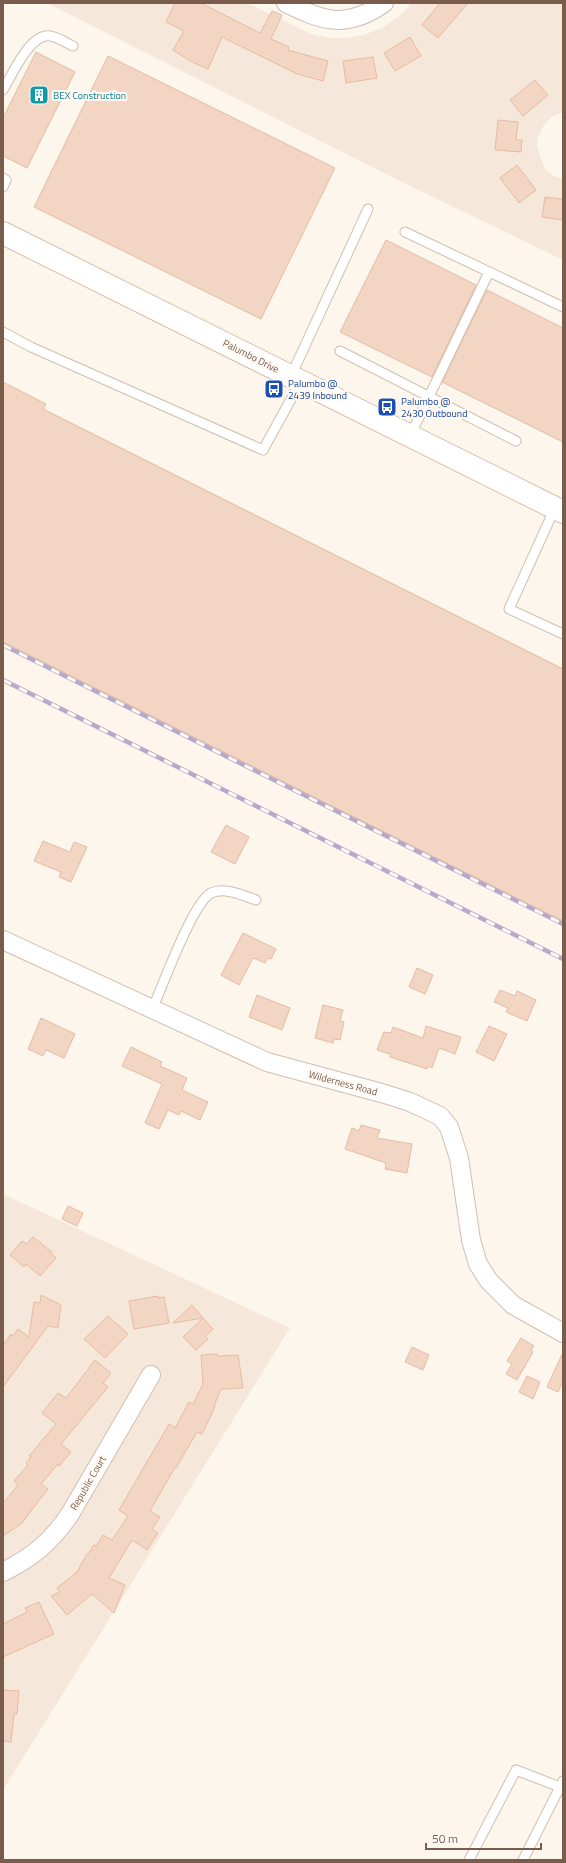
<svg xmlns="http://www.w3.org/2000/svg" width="566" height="1863" font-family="'Titillium Web',sans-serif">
	<rect width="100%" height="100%" fill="#fdf6ec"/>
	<g fill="#f5e8da">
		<path d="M 47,3 L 247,3 L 311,34 L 330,38 L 346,38 L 364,35 L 384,27 L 405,11 L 411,3 L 563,3 L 563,112 L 551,117 L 544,125 L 538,137 L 537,147 L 545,169 L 554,176 L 563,179 L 563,260 L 396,179 Z"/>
		<path d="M 3,1194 L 290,1328 L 3,1790 Z"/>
	</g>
	<g fill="#f3d5c3" stroke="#e6bba3">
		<path d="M 175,3 L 201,3 L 260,33 L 272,11 L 282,15 L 271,39 L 289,47 L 288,50 L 328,61 L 323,81 L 297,74 L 222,37 L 208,69 L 192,62 L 173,50 L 184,31 L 166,22 Z"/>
		<path d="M 440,3 L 468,3 L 438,38 L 422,25 Z"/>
		<path d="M 410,37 L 421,56 L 395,71 L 384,53 Z"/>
		<path d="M 36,52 L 75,72 L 27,168 L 3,156 L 3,118 Z"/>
		<path d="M 108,56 L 335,168 L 261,319 L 34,207 Z"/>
		<path d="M 373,57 L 377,78 L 346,83 L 343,61 Z"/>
		<path d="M 535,80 L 548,95 L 523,116 L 510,100 Z"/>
		<path d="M 498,120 L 518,122 L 516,140 L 522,140 L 521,152 L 495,150 Z"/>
		<path d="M 517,165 L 536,190 L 519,203 L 500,178 Z"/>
		<path d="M 545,197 L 563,199 L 563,220 L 542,217 Z"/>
		<path d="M 386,240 L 476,285 L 432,377 L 340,332 Z"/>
		<path d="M 487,290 L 563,328 L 563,442 L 442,382 Z"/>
		<path d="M 3,382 L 46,404 L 43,409 L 563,669 L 563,921 L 3,642 Z"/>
		<path d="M 226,825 L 249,837 L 235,864 L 211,852 Z"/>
		<path d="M 43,841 L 70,852 L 74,842 L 87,847 L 71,882 L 59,877 L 61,872 L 34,861 Z"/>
		<path d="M 243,933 L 276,949 L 271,959 L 267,958 L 265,963 L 253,958 L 239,985 L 221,975 Z"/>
		<path d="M 417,968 L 433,975 L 425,994 L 409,987 Z"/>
		<path d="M 500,990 L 515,996 L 517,991 L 536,1000 L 527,1021 L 506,1012 L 508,1008 L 494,1002 Z"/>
		<path d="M 257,995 L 290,1008 L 282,1030 L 249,1017 Z"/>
		<path d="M 323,1005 L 343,1010 L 340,1021 L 344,1022 L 340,1040 L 334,1039 L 333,1043 L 315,1038 Z"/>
		<path d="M 41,1018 L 75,1034 L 64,1058 L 46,1050 L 43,1056 L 28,1049 Z"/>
		<path d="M 426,1026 L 461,1037 L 455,1054 L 439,1048 L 432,1068 L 428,1066 L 427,1069 L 390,1057 L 390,1054 L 377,1050 L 384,1032 L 391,1033 L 393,1027 L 423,1038 Z"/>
		<path d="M 489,1026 L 507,1034 L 494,1061 L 476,1052 Z"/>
		<path d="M 131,1047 L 162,1062 L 160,1066 L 187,1078 L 182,1090 L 208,1102 L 200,1120 L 181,1111 L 179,1115 L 168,1110 L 159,1129 L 145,1123 L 162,1084 L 122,1066 Z"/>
		<path d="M 361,1125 L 380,1130 L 377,1138 L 412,1144 L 407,1173 L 385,1169 L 386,1163 L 345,1149 L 352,1128 L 359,1131 Z"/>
		<path d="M 68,1206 L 83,1213 L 77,1226 L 62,1219 Z"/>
		<path d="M 33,1237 L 52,1252 L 51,1253 L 56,1258 L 40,1276 L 26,1264 L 24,1267 L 10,1255 L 22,1241 L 26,1244 Z"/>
		<path d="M 41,1295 L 61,1305 L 58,1328 L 48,1326 L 3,1387 L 3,1345 L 11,1334 L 13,1336 L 18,1329 L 29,1337 L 34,1302 L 40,1303 Z"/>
		<path d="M 158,1296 L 158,1298 L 164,1297 L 169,1323 L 134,1329 L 129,1301 Z"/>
		<path d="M 192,1305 L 203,1318 L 173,1323 Z"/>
		<path d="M 108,1316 L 128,1334 L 105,1358 L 84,1339 Z"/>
		<path d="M 203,1318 L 213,1329 L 205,1336 L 208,1339 L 196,1350 L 183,1337 Z"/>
		<path d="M 521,1338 L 534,1346 L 531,1350 L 533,1352 L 517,1380 L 506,1374 L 512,1364 L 507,1361 Z"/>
		<path d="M 412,1347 L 429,1355 L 423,1370 L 405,1362 Z"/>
		<path d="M 563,1352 L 563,1381 L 558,1392 L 547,1387 Z"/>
		<path d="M 217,1354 L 218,1356 L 238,1355 L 243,1388 L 221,1389 L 214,1406 L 215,1407 L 202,1434 L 197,1432 L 176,1468 L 175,1467 L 150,1511 L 160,1517 L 152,1529 L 158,1533 L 147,1550 L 132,1540 L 109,1578 L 125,1585 L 114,1613 L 92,1594 L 67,1615 L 51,1596 L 60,1592 L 57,1588 L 77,1572 L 87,1554 L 88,1554 L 94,1545 L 96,1546 L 103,1535 L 112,1540 L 128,1516 L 119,1510 L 169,1424 L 175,1428 L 189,1402 L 193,1404 L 203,1384 L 201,1355 Z"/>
		<path d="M 95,1360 L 111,1373 L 103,1383 L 108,1387 L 61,1444 L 71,1452 L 59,1466 L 58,1464 L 41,1484 L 48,1489 L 21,1524 L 3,1536 L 3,1503 L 18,1485 L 14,1481 L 28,1465 L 26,1463 L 31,1457 L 29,1456 L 56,1424 L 42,1413 L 58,1393 L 66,1398 Z"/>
		<path d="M 527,1376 L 540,1382 L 533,1399 L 519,1392 Z"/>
		<path d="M 39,1602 L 54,1634 L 3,1657 L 3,1624 L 27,1612 L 25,1608 Z"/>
		<path d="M 3,1690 L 19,1691 L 17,1714 L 14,1714 L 11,1742 L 3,1741 Z"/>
	</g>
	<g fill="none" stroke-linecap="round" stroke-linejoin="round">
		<g stroke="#d1beb0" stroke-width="11">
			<g id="lane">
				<path d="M 3,90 C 12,75 30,33 50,36 C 58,37 66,43 73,46"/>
				<path d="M 3,178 L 6,180 L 3,187"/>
				<path d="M 405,232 L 563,307"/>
				<path d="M 3,332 L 31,347 L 263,450 L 301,381"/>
				<path d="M 340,351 L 516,441"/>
				<path d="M 291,376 L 368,209"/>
				<path d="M 410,436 L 489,272"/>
				<path d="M 555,508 L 509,609 L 563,634"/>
				<path d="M 152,1010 C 162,987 193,902 211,893 C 225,887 242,895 256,900"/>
				<path d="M 469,1860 L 516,1770 L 560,1787"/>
				<path d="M 523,1860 L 563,1781"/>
			</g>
		</g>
		<g stroke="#d1beb0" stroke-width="20">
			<g id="street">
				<path d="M 286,3 C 324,22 347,29 384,3"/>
				<path d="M 3,940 L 267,1062 L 385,1094 L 410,1102 L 440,1116 L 449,1127 L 459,1158 L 471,1240 L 478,1264 L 489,1281 L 513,1305 L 563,1333"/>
				<path d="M 3,1572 C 33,1557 51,1542 70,1514 L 151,1375"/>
			</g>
		</g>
		<g stroke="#d6c0b0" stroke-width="24">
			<path id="secondary" d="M 3,233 L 563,512"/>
		</g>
		<use href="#lane" stroke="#fff" stroke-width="9"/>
		<use href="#street" stroke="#fff" stroke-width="18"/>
		<use href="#secondary" stroke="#fff" stroke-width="22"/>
		<g stroke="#b9a8c9" stroke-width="4.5">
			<g id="rail">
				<path d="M 3,645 L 563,924"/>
				<path d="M 3,680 L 563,959"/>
			</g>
		</g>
		<use href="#rail" stroke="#fffaf3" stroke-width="3" stroke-dasharray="9" stroke-linecap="butt"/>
	</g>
	<defs>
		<g id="building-square" transform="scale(1)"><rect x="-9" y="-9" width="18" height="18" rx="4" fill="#0f9aa8" stroke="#fffaf3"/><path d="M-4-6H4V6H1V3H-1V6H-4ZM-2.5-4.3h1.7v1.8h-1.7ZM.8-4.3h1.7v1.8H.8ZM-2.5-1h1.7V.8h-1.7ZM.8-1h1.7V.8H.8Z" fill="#fff"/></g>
		<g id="bus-square" transform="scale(1)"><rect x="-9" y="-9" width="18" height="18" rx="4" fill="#1a4fb4" stroke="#fffaf3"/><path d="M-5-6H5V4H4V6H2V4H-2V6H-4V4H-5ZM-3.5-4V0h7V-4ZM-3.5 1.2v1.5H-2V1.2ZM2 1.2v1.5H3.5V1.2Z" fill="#fff"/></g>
	</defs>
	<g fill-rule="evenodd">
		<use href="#building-square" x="39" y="95"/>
		<use href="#bus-square" x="274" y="389"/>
		<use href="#bus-square" x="387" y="407"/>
	</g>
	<g text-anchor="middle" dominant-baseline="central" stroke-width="4" stroke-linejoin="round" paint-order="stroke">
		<g font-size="10" fill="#0d838f" stroke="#fffaf3" text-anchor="start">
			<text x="53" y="95">BEX Construction</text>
		</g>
		<g font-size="10" fill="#7a5c4d" stroke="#fffaf3">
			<text transform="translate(251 356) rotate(27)">Palumbo Drive</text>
			<text transform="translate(343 1083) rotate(15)">Wilderness Road</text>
			<text transform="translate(88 1483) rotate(-60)">Republic Court</text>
		</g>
		<g font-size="10" fill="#164399" stroke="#fffaf3" text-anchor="start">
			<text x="288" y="383">Palumbo @<tspan x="288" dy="12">2439 Inbound</tspan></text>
			<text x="401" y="401">Palumbo @<tspan x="401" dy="12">2430 Outbound</tspan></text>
		</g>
	</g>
	<rect width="566" height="1863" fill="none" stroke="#7a5c4d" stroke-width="8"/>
	<path d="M426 1843v6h115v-6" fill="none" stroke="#7a5c4d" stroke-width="2"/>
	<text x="432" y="1843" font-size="12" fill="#7a5c4d" stroke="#fffaf3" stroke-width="3" paint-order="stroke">50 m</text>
</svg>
